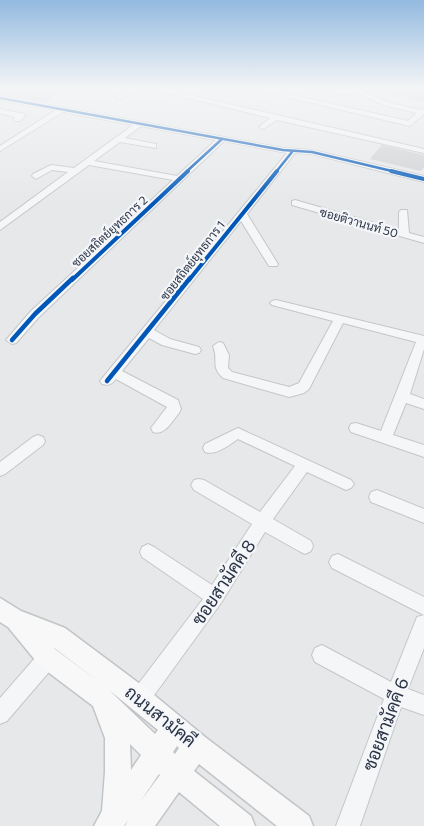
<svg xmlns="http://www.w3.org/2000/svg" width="424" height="826" font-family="Commissioner,Sarabun,sans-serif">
	<rect width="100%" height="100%" fill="#e6e8ea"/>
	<g fill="#ced0d3">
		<path d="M 0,88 L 45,88 L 62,91 L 44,102 L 0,94 Z"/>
		<path d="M 378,88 L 424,88 L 424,102 L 378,92 Z"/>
		<path d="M 382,145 L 424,155 L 424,167 L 421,171 L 370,159 Z"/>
	</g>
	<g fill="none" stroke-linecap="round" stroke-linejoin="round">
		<g stroke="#c4c6c8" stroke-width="2">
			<g id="minor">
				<path d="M 130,88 L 138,88 L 121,99 L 117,99 L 117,97 Z"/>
				<path d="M 146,88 L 159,88 L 424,149 L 424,153 L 277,120 L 263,129 L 259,127 L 270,118 Z"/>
				<path d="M 249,88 L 262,88 L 408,121 L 417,113 L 383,105 L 358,93 L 341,95 L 319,88 L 341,91 L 359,88 L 387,102 L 420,110 L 424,108 L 424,114 L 410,126 Z"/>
				<path d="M 0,96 L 283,148 L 312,150 L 424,176 L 424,182 L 312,154 L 295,153 L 247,214 L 278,264 L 277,266 L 269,266 L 241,221 L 154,330 L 170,339 L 199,347 L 201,350 L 199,353 L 195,354 L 162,345 L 149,338 L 122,371 L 178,400 L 181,409 L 179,413 C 172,421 165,436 153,432 L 151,428 L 167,407 L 116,379 C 112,384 109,386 102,384 L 100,381 L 287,153 L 224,141 L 39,317 L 16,343 L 12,344 L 6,340 L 31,311 L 173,180 L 89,165 L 0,230 L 0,222 L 68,172 L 52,170 L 36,179 L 32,176 L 33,174 L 51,165 L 74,168 L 133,125 L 63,112 L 0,151 L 0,146 L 56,110 L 0,100 ZM 141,126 L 216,140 L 177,176 L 94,161 L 120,142 L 156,148 L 156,144 L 125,138 Z"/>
				<path d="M 0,109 L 24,114 L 25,116 L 20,121 L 14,121 L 15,117 L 0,113 Z"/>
				<path d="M 295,200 L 399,230 L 399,212 L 401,210 L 407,210 L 409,233 L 424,237 L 424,243 L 292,205 L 292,201 Z"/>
				<path d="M 276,300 L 424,336 L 424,349 L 410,394 L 424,399 L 424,409 L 406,403 L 393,435 L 424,445 L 424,457 L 351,432 L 349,428 L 351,424 L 356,423 L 381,431 L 416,342 L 343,323 L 309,389 L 304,393 L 289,397 L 223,378 C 210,366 219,361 213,346 L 219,342 L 223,343 L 229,355 L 228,368 L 232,372 L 289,387 L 299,383 L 333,321 L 272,305 L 270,303 L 272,301 Z"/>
				<path d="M 238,428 L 351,480 L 354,484 L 351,488 L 346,490 L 307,472 L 273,519 L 311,541 L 313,546 L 311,551 L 305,554 L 299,551 L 265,532 L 221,603 L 147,705 L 140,708 L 133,705 L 130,698 L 133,691 L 203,599 L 142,557 L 140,552 L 142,547 L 148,544 L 154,547 L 212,585 L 252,524 L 194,490 L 191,485 L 194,480 L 199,479 L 204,480 L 260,512 L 295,466 L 238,439 C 229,445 216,456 205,452 L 203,448 L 205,444 Z"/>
				<path d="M 38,435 L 43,437 L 45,441 L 43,445 L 5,474 L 0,476 L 0,462 L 33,437 Z"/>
				<path d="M 377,490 L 424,509 L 424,523 L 371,502 L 369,497 L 371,492 Z"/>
				<path d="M 338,554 L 424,597 L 424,648 L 408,689 L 424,695 L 424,715 L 401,707 L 360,826 L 336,826 L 384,699 L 315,662 L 312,655 L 315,648 L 322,645 L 391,682 L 417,617 L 424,615 L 332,568 L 329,562 L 332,556 Z"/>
				<path d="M 48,648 L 55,651 L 58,658 L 55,665 L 7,721 L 0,724 L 0,698 L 41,651 Z"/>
			</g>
		</g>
		<g stroke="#c2c5c8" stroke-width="3">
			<path id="major" d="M 0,598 L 21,611 L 65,628 L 148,690 L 205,737 L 309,816 L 313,826 L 277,826 L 199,764 L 194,771 L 251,816 L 255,826 L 220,826 L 179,792 L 155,826 L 125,826 L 128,820 L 124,826 L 94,826 L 102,811 L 105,772 L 105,738 L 93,706 L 40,666 L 8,627 L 0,622 ZM 53,647 L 98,681 L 56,650 ZM 109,690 L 158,730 L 155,734 ZM 130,744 L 141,755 L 131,770 ZM 177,746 L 179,748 L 175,754 L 173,752 ZM 159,774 L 160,775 L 140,802 Z"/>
		</g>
		<use href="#minor" fill="#f5f6f7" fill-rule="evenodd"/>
		<use href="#major" fill="#f8f8f8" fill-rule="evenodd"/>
		<g stroke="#f4f6f9" stroke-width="4.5">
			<g id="cycleway-far2">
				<path d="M 0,98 L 283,150 L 312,152 L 396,172"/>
				<path d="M 186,172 L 222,139"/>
				<path d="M 276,172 L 292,152"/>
			</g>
		</g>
		<g stroke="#f4f6f9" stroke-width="5.5">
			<g id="cycleway-far1">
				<path d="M 391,171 L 424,179"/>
				<path d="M 72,280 L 188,171"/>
				<path d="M 189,280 L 277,171"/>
			</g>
		</g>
		<g stroke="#f4f6f9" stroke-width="7">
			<g id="cycleway">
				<path d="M 12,340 L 35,314 L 73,278"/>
				<path d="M 107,381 L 190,278"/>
			</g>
		</g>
		<use href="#cycleway-far2" stroke="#0057b8" stroke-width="2.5"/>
		<use href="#cycleway-far1" stroke="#0057b8" stroke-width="4"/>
		<use href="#cycleway" stroke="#0057b8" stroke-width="4.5"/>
	</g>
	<linearGradient id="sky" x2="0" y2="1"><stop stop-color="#93bae0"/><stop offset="0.43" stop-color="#f4f5f6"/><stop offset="1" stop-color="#f4f5f6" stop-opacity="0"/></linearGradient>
	<rect width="424" height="204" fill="url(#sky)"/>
	<g text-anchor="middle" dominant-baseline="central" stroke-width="4.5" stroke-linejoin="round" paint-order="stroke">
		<g font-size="12" fill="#2b3445" stroke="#f4f6f9">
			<text transform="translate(359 222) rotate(16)">ซอยติวานนท์ 50</text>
			<text transform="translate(109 231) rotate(-43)">ซอยสถิตย์ยุทธการ 2</text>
			<text transform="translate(192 260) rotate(-52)">ซอยสถิตย์ยุทธการ 1</text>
		</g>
		<g font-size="18" fill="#2b3445" stroke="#f4f6f9">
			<text transform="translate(223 582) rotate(-56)">ซอยสามัคคี 8</text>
			<text transform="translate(161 716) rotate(39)">ถนนสามัคคี</text>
			<text transform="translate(385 724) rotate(-69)">ซอยสามัคคี 6</text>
		</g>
	</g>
</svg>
